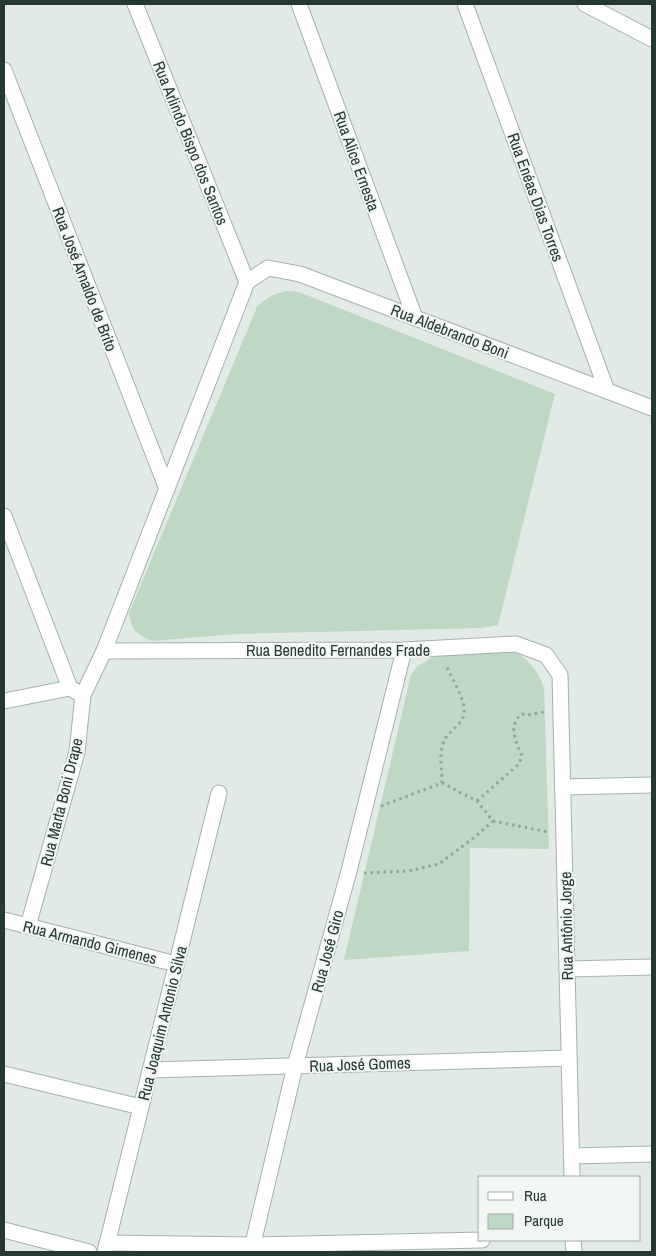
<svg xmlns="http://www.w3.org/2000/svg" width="656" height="1256" font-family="'Archivo Narrow',sans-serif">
	<rect width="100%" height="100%" fill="#e2eae6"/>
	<g fill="#bdd9c4">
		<path d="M 286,291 L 299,292 L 555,394 L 498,625 L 482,628 L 234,634 L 152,641 L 143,637 L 135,631 L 131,623 L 129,613 L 257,307 C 265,298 274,294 286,291 Z"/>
		<path d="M 508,649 C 527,657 538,669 544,688 L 549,849 L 470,848 L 469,951 L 344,960 L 411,675 L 418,666 L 433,657 Z"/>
	</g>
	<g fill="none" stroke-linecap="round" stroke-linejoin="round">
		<g stroke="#a5b1ad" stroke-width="17">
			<g id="street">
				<path d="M 135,4 L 247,282"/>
				<path d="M 299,4 L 415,318"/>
				<path d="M 465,4 L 607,391"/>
				<path d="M 585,4 L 652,39"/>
				<path d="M 4,70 L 167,489"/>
				<path d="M 247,282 L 268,268 L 300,274 L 652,408"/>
				<path d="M 4,516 L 70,688"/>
				<path d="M 104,651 L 404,650 L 516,644 L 546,655 L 560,675 L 572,1177"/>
				<path d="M 4,701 L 70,688 L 77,692"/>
				<path d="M 4,920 L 176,964"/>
				<path d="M 28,926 L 77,752 L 83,695 L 104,651 L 247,282"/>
				<path d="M 150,1070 L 569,1058"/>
				<path d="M 4,1074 L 141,1107"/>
				<path d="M 571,1156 L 652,1154"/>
				<path d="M 4,1230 L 89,1252"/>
				<path d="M 573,1240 L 574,1252"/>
				<path d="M 107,1243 L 253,1245 L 482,1240"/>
				<path d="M 105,1252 L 219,793"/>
				<path d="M 251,1252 L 295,1066 L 349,871 L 404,650"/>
			</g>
		</g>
		<g stroke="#a2b5ae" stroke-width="17">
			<g id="secondary">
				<path d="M 563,787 L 652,785"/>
				<path d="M 567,969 L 652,967"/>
			</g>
		</g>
		<g stroke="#86aa9e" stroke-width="3" stroke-dasharray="2.5 4" stroke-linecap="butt">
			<path d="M 442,783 C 442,771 439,755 443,744 C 447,729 466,726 464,708 C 463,696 451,677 446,665"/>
			<path d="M 477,801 L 519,764 L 522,756 C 516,741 507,726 522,714 L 528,715 L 544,712"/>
			<path d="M 381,806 L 442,783 L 477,801 L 493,821 L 548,832"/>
			<path d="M 364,873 L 408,871 L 439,864 L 476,836 L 493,821"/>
		</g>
		<use href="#street" stroke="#fff" stroke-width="15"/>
		<use href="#secondary" stroke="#fff" stroke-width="15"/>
	</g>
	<g text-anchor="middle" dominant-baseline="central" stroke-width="4" stroke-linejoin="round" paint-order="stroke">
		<g font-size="16" fill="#243933" stroke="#f2f7f4">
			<text transform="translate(191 143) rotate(68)">Rua Arlindo Bispo dos Santos</text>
			<text transform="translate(357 161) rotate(70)">Rua Alice Ernesta</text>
			<text transform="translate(536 197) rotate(70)">Rua Enéas Dias Torres</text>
			<text transform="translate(85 279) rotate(69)">Rua José Arnaldo de Brito</text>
			<text transform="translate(450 331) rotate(21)">Rua Aldebrando Boni</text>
			<text x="338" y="650">Rua Benedito Fernandes Frade</text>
			<text transform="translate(61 802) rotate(-76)">Rua Marta Boni Drape</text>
			<text transform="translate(566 926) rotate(-91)">Rua Antônio Jorge</text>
			<text transform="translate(90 942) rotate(14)">Rua Armando Gimenes</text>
			<text transform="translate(327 951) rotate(-75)">Rua José Giro</text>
			<text transform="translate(162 1023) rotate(-76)">Rua Joaquim Antonio Silva</text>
			<text transform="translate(360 1064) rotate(-2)">Rua José Gomes</text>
		</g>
	</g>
	<rect width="656" height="1256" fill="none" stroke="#243933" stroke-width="10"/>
	<rect x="478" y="1176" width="162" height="65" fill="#f2f7f4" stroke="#a0aba7"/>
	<rect x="488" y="1192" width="25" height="8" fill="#ffffff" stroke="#a0aba7"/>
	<text x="524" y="1201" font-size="15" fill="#243933">Rua</text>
	<rect x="488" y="1214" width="25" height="15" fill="#bdd9c4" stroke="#a0aba7"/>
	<text x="524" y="1226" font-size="15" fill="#243933">Parque</text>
</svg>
